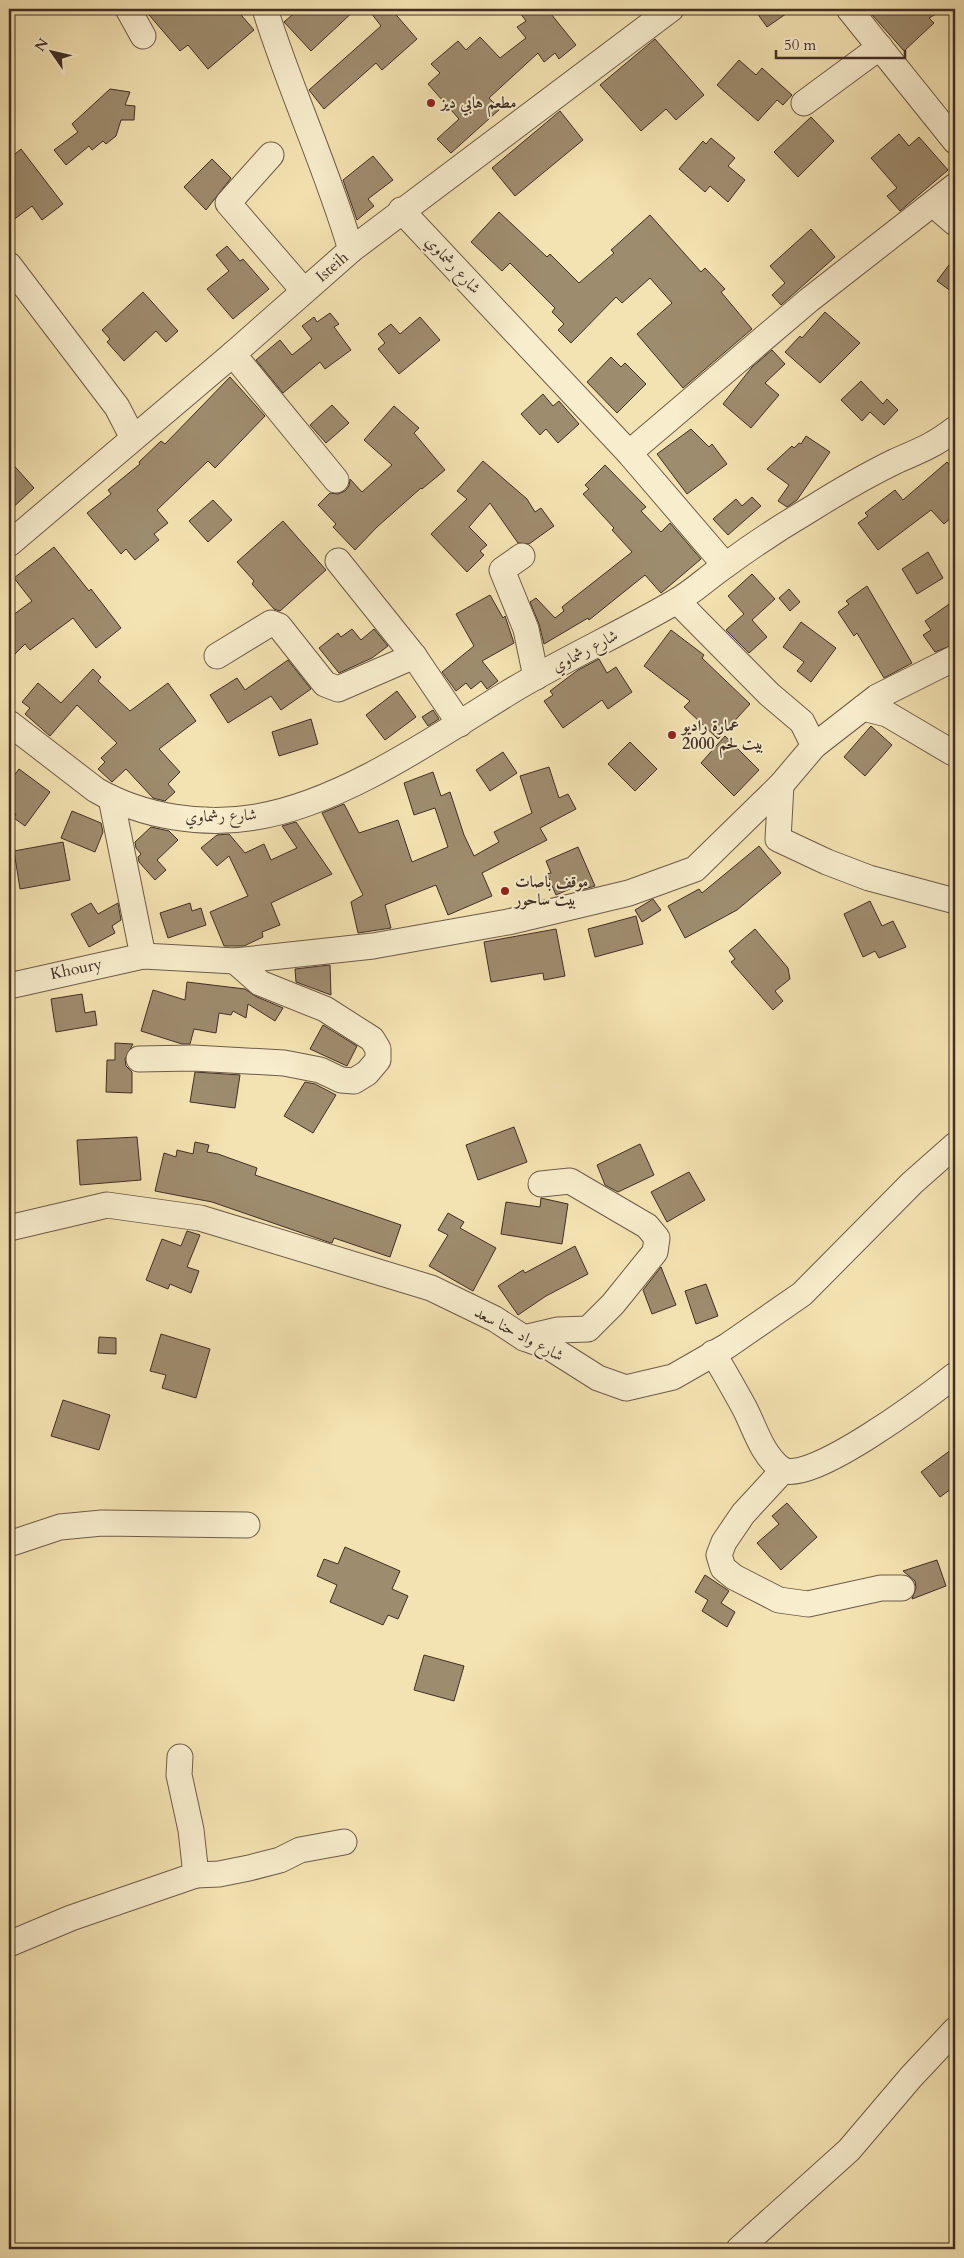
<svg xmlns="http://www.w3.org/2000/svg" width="964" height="2258" font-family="Cardo,Amiri,serif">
	<rect width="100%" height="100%" fill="#f4e3b2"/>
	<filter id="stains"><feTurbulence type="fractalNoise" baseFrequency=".004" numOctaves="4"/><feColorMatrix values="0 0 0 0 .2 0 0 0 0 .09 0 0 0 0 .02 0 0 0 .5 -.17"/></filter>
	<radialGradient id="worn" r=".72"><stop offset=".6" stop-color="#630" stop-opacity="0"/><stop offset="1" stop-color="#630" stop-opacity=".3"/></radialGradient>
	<g fill="#9e8c6e" stroke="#412e25">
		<path d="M 144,9 L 236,9 L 254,30 L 208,69 L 188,45 L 180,51 Z"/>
		<path d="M 299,9 L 356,9 L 311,51 L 284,22 Z"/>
		<path d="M 368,9 L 391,9 L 417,39 L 382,70 L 376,63 L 324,109 L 309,90 L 381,26 Z"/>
		<path d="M 517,9 L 547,9 L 576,45 L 559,59 L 555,53 L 544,62 L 538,53 L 489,98 L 500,109 L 451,153 L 437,139 L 459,119 L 428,84 L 440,73 L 431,64 L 458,41 L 466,50 L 480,37 L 500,58 L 526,38 L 517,27 L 526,21 Z"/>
		<path d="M 754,9 L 793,9 L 767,27 Z"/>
		<path d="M 867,9 L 945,9 L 929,18 L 934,23 L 904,51 Z"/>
		<path d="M 655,39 L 704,95 L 676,120 L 666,109 L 641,131 L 600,85 Z"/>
		<path d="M 739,60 L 756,75 L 762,68 L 792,95 L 783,105 L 777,100 L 758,121 L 717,85 Z"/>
		<path d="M 110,89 L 130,92 L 125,105 L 135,106 L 134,120 L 121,120 L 116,136 L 106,144 L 103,141 L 92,150 L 89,146 L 66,165 L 54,150 L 78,132 L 72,124 Z"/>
		<path d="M 560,111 L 583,140 L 515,196 L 492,168 Z"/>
		<path d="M 811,117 L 834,141 L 798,177 L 774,152 Z"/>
		<path d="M 899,134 L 909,146 L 919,137 L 948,170 L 900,211 L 887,196 L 897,188 L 871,158 Z"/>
		<path d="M 711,138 L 735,158 L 728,166 L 745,180 L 728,202 L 710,186 L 705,192 L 679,169 L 703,141 L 706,144 Z"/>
		<path d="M 21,149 L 63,204 L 42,220 L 32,206 L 9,223 L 9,159 Z"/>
		<path d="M 373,156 L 393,180 L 368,199 L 374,206 L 357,220 L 343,180 Z"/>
		<path d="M 212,159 L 231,178 L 206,210 L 184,187 Z"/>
		<path d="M 499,212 L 547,257 L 550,254 L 579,283 L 614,253 L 611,250 L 650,215 L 701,272 L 705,268 L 725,289 L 721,292 L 752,329 L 683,388 L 637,334 L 672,303 L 650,278 L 622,303 L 616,297 L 571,343 L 558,330 L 564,324 L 552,312 L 555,308 L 510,263 L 502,271 L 471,242 Z"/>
		<path d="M 811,229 L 835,257 L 781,305 L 772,295 L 785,283 L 770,266 Z"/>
		<path d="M 227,246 L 240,261 L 243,259 L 269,289 L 233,319 L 207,289 L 229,271 L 216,255 Z"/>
		<path d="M 955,257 L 955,294 L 937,281 Z"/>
		<path d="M 143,292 L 178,331 L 166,342 L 156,331 L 124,361 L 107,342 L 110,339 L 102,330 Z"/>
		<path d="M 825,312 L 860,343 L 820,383 L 785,352 L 800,336 L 802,338 Z"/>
		<path d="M 330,313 L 339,324 L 334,327 L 351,350 L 325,369 L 320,362 L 283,393 L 256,360 L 280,340 L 292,355 L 312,339 L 302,326 L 314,317 L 317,322 Z"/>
		<path d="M 420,317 L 440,340 L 399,374 L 378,349 L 385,343 L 378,334 L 391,324 L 400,334 Z"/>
		<path d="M 772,350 L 785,364 L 765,383 L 779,395 L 751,428 L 723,404 L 752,367 Z"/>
		<path d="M 611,357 L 621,367 L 625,363 L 646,384 L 617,413 L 587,382 Z"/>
		<path d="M 230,377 L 265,416 L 215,468 L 208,461 L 157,510 L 168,523 L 154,534 L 159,540 L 135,560 L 126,549 L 121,554 L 87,513 L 111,494 L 108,490 L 140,464 L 139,462 L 161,441 L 165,444 Z"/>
		<path d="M 861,381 L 883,404 L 887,399 L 898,410 L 884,425 L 870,412 L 862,421 L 841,400 Z"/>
		<path d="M 543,394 L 553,406 L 559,401 L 579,424 L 558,443 L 546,429 L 540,435 L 521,414 Z"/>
		<path d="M 332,405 L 349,423 L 326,443 L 310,425 Z"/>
		<path d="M 394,406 L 419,428 L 414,433 L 445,470 L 422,489 L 421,488 L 377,527 L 355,550 L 333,527 L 336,524 L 318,505 L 330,493 L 338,494 L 345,491 L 349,486 L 350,479 L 362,492 L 392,465 L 364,440 Z"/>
		<path d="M 691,429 L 709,447 L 712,444 L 727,464 L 687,494 L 657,454 Z"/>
		<path d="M 806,436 L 830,452 L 797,500 L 787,507 L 778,501 L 789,485 L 767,469 L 792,446 L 794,448 L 799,443 L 801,444 Z"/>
		<path d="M 9,460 L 34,488 L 9,511 Z"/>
		<path d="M 483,461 L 527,499 L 535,512 L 541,508 L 554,526 L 529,544 L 518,543 L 490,503 L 469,527 L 487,545 L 480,551 L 484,555 L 467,572 L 431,534 L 467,499 L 457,491 Z"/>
		<path d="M 947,462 L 955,471 L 955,514 L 944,524 L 931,510 L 878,550 L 858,523 L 868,516 L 865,513 L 895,490 L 903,500 Z"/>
		<path d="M 605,465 L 646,507 L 641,511 L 661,532 L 670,523 L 701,559 L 661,593 L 645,575 L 589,620 L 588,618 L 544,644 L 539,624 L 530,602 L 536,598 L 555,618 L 564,611 L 562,607 L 632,552 L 612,530 L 614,528 L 583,494 L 589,489 L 585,485 Z"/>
		<path d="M 752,497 L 761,506 L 728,535 L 713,519 L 736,499 L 742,506 Z"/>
		<path d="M 213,500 L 232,520 L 208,542 L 189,521 Z"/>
		<path d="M 283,521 L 326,570 L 280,611 L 274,609 L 252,584 L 254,581 L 237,562 Z"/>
		<path d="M 54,547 L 89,591 L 91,589 L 121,628 L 96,648 L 73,618 L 30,650 L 25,644 L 9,660 L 9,618 L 32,601 L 14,578 Z"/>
		<path d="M 928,552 L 943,578 L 917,594 L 902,569 Z"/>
		<path d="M 752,574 L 775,599 L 752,620 L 767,637 L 749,653 L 726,630 L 744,614 L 728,596 Z"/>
		<path d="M 867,586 L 912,663 L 884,678 L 857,633 L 854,636 L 838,612 L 849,604 L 846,601 Z"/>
		<path d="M 789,589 L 800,602 L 790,611 L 779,598 Z"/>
		<path d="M 490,595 L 503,618 L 505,616 L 514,643 L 482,661 L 498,681 L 487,689 L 481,681 L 471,689 L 466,683 L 456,691 L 442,672 L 474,646 L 456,614 Z"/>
		<path d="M 955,600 L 955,644 L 935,652 L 923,635 L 931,630 L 925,621 Z"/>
		<path d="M 801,622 L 836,648 L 811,682 L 797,671 L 804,662 L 783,647 Z"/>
		<path d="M 352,629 L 361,640 L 374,629 L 388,646 L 372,658 L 339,673 L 319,648 L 338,633 L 341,637 Z"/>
		<path d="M 671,630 L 704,655 L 702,658 L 750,704 L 718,739 L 684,707 L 690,701 L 644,666 Z"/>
		<path d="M 599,659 L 607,673 L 616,667 L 632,692 L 608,709 L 602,700 L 563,728 L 544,701 L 553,695 L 550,691 L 578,670 Z"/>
		<path d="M 288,660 L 311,689 L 281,710 L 271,696 L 228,723 L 210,695 L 237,678 L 245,690 Z"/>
		<path d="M 93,669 L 101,677 L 98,681 L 130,711 L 168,683 L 196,721 L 159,749 L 180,772 L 168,784 L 175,792 L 165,801 L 153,798 L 126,769 L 112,782 L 98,769 L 105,762 L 101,758 L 117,743 L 77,705 L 50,736 L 25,714 L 30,708 L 22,702 L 38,683 L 61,703 Z"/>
		<path d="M 397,691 L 416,717 L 385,740 L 366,715 Z"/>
		<path d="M 433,710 L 439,719 L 428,726 L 422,717 Z"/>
		<path d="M 311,719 L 318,744 L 279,756 L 272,732 Z"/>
		<path d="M 871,726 L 892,745 L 865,776 L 844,757 Z"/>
		<path d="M 725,736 L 759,770 L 734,796 L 701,763 Z"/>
		<path d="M 630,742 L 657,769 L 635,791 L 608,764 Z"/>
		<path d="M 503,752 L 517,773 L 490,791 L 476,770 Z"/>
		<path d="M 549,767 L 559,798 L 568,794 L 576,809 L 540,828 L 547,840 L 482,873 L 492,896 L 448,915 L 436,885 L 385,905 L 391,928 L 358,933 L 351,902 L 363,895 L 322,813 L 344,804 L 359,833 L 398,820 L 412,862 L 448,847 L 435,808 L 414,815 L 404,783 L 433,772 L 441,796 L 450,792 L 464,835 L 474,856 L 499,842 L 494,832 L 532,813 L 520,776 Z"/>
		<path d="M 19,769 L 50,792 L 25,826 L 14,818 L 16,814 L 9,809 L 9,782 Z"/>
		<path d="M 72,811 L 101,823 L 103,832 L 95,852 L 61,838 Z"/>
		<path d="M 296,822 L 332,874 L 271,903 L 280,925 L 262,932 L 263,937 L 244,946 L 224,946 L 210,912 L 248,896 L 229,856 L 217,866 L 201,848 L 217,835 L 229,834 L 245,853 L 264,844 L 271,860 L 297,848 L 282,826 Z"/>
		<path d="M 151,827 L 169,831 L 178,840 L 157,860 L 166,870 L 155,880 L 139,862 L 138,857 L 141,854 L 136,848 L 135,842 Z"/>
		<path d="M 63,842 L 70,880 L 20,889 L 14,851 Z"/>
		<path d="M 759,846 L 781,873 L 737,910 L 685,938 L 668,906 L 699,889 L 702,893 Z"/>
		<path d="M 578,847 L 595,886 L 581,890 L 579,885 L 556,895 L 547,874 L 551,873 L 546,861 Z"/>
		<path d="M 653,899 L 661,910 L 642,922 L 635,910 Z"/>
		<path d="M 870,901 L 882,926 L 893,921 L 906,947 L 879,958 L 875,951 L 863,957 L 844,914 Z"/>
		<path d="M 91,903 L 98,914 L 118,903 L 121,920 L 112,926 L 115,933 L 89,947 L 71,914 Z"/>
		<path d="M 190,903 L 192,911 L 201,908 L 206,925 L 168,938 L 160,913 Z"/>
		<path d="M 636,916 L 643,944 L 595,957 L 588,929 Z"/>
		<path d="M 556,929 L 565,976 L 544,980 L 543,973 L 491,982 L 484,942 Z"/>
		<path d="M 755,929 L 788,968 L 790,979 L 775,991 L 783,1001 L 773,1010 L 731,962 L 735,959 L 729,951 Z"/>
		<path d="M 330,965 L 331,995 L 296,982 L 295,969 Z"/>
		<path d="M 187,982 L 245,989 L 255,996 L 283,1008 L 275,1021 L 248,1004 L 246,1018 L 233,1011 L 231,1015 L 219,1013 L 216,1033 L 194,1029 L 190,1044 L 182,1044 L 141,1031 L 153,990 L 185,1000 Z"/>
		<path d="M 82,994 L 85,1013 L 95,1011 L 97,1025 L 56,1032 L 51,999 Z"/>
		<path d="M 323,1025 L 357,1046 L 347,1066 L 310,1049 Z"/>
		<path d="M 115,1043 L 133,1044 L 125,1059 L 126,1066 L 132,1072 L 132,1093 L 106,1092 L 107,1060 L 115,1060 Z"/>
		<path d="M 195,1072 L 240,1075 L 235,1108 L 190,1102 Z"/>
		<path d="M 305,1082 L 315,1084 L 336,1095 L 313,1133 L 284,1116 Z"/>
		<path d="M 514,1127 L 527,1162 L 478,1180 L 466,1145 Z"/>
		<path d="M 137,1137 L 141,1180 L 80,1185 L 77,1140 Z"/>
		<path d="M 195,1142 L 209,1145 L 207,1152 L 218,1154 L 257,1168 L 255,1175 L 401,1225 L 390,1257 L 334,1238 L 332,1243 L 328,1242 L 212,1202 L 155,1191 L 164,1153 L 176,1157 L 177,1150 L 193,1154 Z"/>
		<path d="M 640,1144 L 654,1175 L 618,1192 L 605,1185 L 597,1165 Z"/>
		<path d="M 689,1172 L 705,1200 L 667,1222 L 651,1192 Z"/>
		<path d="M 541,1198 L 568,1204 L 562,1244 L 501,1234 L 506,1202 L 540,1207 Z"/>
		<path d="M 448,1213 L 464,1222 L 460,1228 L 496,1248 L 473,1291 L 429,1266 L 448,1235 L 438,1230 Z"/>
		<path d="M 187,1231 L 200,1235 L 187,1267 L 199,1271 L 191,1293 L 170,1284 L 168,1289 L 146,1280 L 162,1239 L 181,1246 Z"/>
		<path d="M 575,1246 L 588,1274 L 546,1296 L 518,1315 L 498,1286 L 523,1270 L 525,1273 Z"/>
		<path d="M 661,1267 L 676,1305 L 652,1314 L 643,1290 Z"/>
		<path d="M 706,1284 L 718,1316 L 696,1324 L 685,1291 Z"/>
		<path d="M 161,1334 L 210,1349 L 196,1398 L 162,1388 L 166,1375 L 150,1371 Z"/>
		<path d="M 99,1337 L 116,1338 L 116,1354 L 98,1353 Z"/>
		<path d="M 63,1400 L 110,1415 L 99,1450 L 51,1436 Z"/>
		<path d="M 955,1447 L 955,1486 L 940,1497 L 921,1472 Z"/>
		<path d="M 787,1503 L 817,1537 L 781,1570 L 757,1543 L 779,1524 L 772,1516 Z"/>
		<path d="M 345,1547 L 400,1571 L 392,1589 L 408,1596 L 398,1619 L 388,1615 L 383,1625 L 330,1602 L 337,1585 L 317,1576 L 324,1559 L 338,1564 Z"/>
		<path d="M 937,1560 L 946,1586 L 912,1599 L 916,1588 L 915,1581 L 903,1571 Z"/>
		<path d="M 705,1575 L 729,1591 L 721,1603 L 735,1612 L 727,1627 L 702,1611 L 708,1600 L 695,1592 Z"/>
		<path d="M 424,1655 L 464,1666 L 454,1701 L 414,1690 Z"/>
	</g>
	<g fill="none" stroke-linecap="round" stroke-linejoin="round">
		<g stroke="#6e5b48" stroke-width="27">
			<g id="minor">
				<path d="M 128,9 L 143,36"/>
				<path d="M 265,9 C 290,90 327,168 351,250"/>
				<path d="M 849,9 L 955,141"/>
				<path d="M 804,103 L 880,47"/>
				<path d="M 271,155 L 228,203 L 304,291"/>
				<path d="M 934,205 L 955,223"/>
				<path d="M 401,210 L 629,453 L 725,565"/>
				<path d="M 9,265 L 117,407 L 133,438"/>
				<path d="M 233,354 L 336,480"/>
				<path d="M 629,453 L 809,300 L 955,186"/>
				<path d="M 9,544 L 233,354 L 351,250 L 671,9"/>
				<path d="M 522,556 L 502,570 L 526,629 L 536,677"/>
				<path d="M 338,561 L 414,656 L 460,724"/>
				<path d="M 677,601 L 769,694 L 802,722 L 814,746"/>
				<path d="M 217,656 L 271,623 L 279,626 L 325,684 L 338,689 L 414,656"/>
				<path d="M 863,708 L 887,714 L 953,753"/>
				<path d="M 9,723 L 96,790 C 143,817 203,826 256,817 C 342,803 435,738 508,693 C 562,660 620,634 675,602 C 693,592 708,577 726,565 C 753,545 782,526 811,509 C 838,492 867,475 896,461 C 921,450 933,446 955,429"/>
				<path d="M 781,785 L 778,839 L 827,862 L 869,878 L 955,901"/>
				<path d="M 111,798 L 143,956"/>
				<path d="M 9,986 L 143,956 L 235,961 L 373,946 L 508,922 L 629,893 L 695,869 L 781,785 L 814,746 L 877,697 L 955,658"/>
				<path d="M 139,1059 L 193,1058 L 284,1063 L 320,1070 L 341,1080 L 354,1081 L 367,1073 L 378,1060 L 378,1049 L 372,1039 L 325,1009 L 260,983 L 235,961"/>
				<path d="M 9,1228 L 107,1205 L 200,1218 L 431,1288 L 495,1319 L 524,1338 L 549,1347 L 598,1378 L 626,1388 L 673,1377 L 727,1346 L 802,1294 L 912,1183 L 955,1145"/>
				<path d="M 524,1338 L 558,1330 L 588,1329 L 613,1304 L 655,1252 L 657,1238 L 647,1226 L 570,1181 L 541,1184"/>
				<path d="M 713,1353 C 724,1371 734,1389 744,1407 C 755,1428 761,1453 781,1469 C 807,1488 931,1394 955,1375"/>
				<path d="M 782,1469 L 777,1477 L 743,1514 L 724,1542 L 719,1555 L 723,1568 L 734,1577 L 779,1600 L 808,1604 L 881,1588 L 902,1588"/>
				<path d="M 9,1544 L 60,1527 L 102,1523 L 247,1525"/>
				<path d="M 180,1757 L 179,1775 L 191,1830 L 196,1875"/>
				<path d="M 9,1944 L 71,1918 L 196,1875 L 219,1874 L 249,1868 L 280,1860 L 300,1850 L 344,1842"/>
				<path d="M 739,2249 L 849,2150 L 911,2077 L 955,2030"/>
			</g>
		</g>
		<use href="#minor" stroke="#f8edcd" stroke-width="25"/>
	</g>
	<g fill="#8f2418" stroke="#f8edcd" stroke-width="2">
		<circle cx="431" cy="103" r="5"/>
		<circle cx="672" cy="735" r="5"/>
		<circle cx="505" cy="891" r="5"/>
	</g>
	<g text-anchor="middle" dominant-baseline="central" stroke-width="4" stroke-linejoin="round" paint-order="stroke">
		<g font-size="16" font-weight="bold" fill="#412e25" stroke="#f8edcd" text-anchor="start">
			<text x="441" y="103">مطعم هابي ديز</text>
			<text x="682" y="726">عمارة راديو<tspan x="682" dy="18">بيت لحم 2000</tspan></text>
			<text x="515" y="882">موقف باصات<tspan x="515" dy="18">بيت ساحور</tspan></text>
		</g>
		<g font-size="16" fill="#412e25" stroke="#f8edcd">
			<text transform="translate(453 265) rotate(47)">شارع رشماوي</text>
			<text transform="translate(332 267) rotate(-41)">Isteih</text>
			<text transform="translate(585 651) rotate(-28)">شارع رشماوي</text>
			<text transform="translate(221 816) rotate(-2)">شارع رشماوي</text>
			<text transform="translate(76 969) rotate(-12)">Khoury</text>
			<text transform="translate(519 1334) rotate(28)">شارع واد حنا سعد</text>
		</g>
	</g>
	<rect width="964" height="2258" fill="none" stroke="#f4e3b2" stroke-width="30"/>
	<rect x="10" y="10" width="944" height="2238" fill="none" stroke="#412e25" stroke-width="2.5"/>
	<rect x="15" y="15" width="934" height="2228" fill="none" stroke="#412e25"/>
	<g transform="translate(52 52) rotate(304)" stroke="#f8edcd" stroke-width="4" paint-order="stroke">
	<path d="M0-4L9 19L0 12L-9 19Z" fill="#412e25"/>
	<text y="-8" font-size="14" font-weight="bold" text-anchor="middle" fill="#412e25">N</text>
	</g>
	<path d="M776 50v8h129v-8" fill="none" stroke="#412e25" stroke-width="2.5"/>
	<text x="784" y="50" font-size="15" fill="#412e25" stroke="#f8edcd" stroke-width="4" paint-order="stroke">50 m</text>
	<rect width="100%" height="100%" filter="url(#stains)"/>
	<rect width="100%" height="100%" fill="url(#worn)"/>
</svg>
